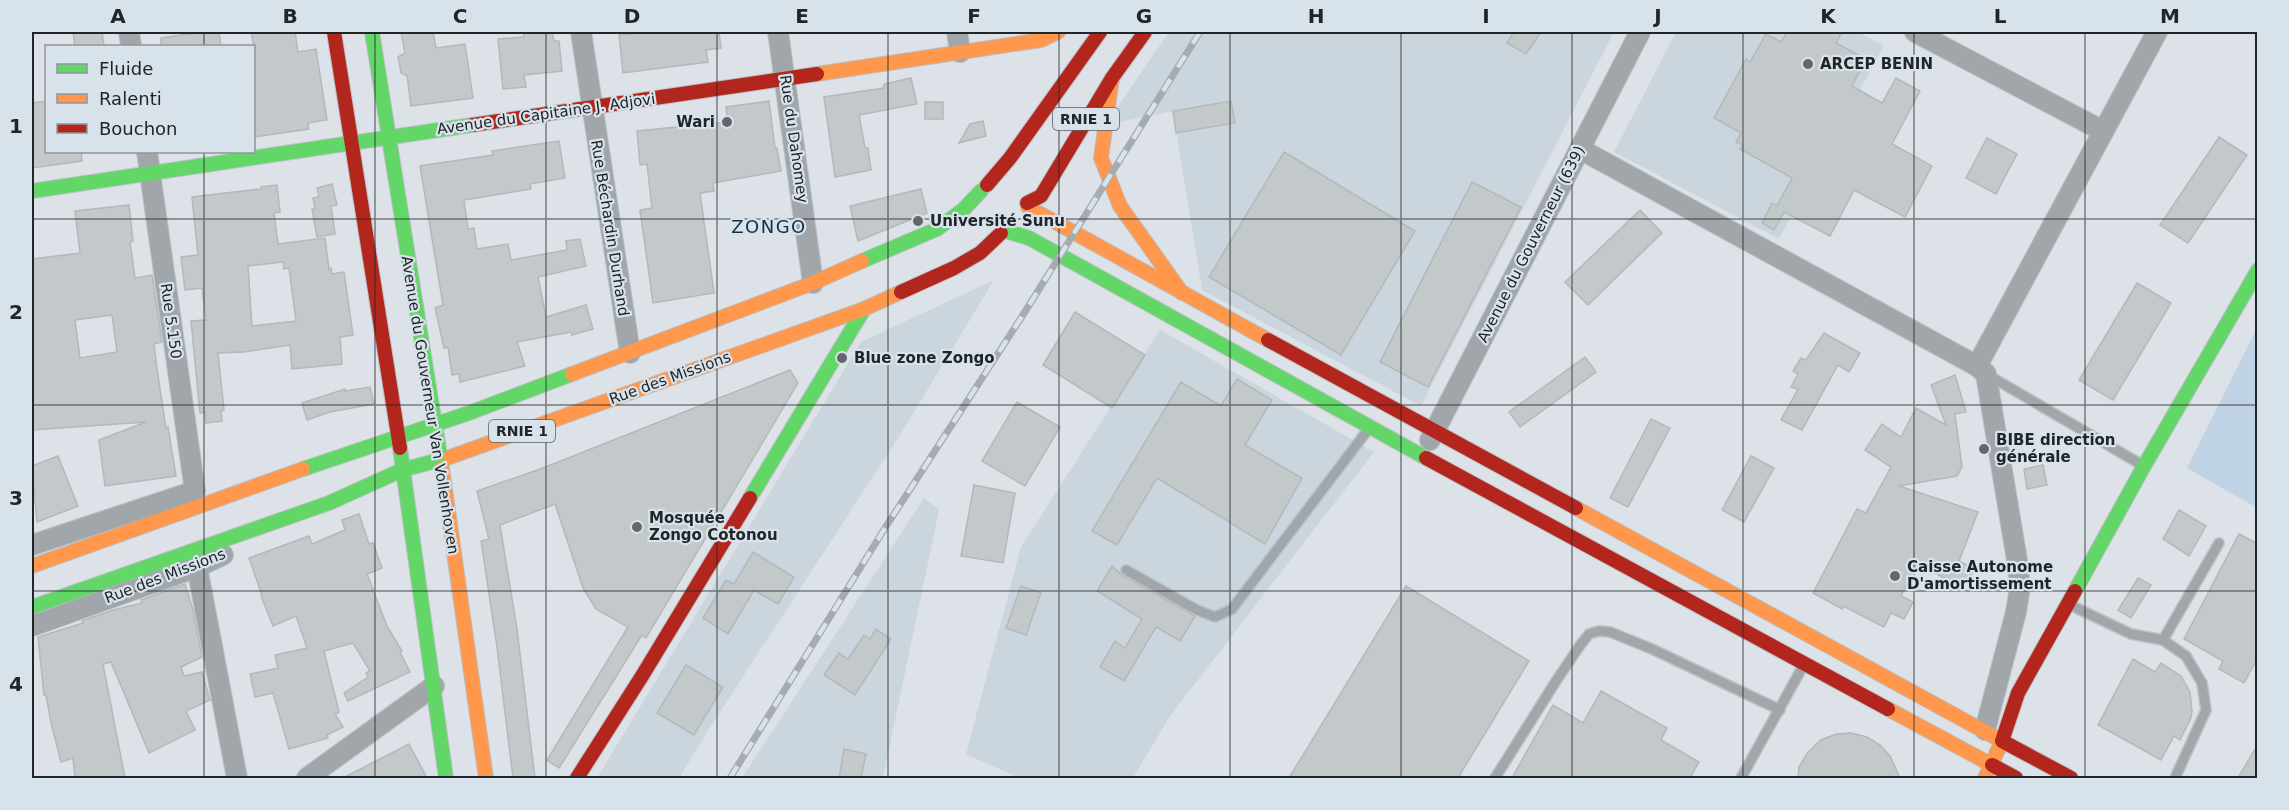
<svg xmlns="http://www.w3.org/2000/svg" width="2289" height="810" font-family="'DejaVu Sans',sans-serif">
	<rect width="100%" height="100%" fill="#dce2e7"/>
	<g fill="#cbd5de">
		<path d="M 1169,32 L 1614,32 L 1421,406 L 1202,290 L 1173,111 L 1105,125 Z"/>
		<path d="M 1676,32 L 1858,32 L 1884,46 L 1779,239 L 1614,152 Z"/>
		<path d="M 994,280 L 900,435 L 709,729 L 679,778 L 597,778 L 861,342 Z"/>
		<path d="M 1160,330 L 1374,452 L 1170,716 L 1133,778 L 1019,778 L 966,754 L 1021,547 Z"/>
		<path d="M 924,498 L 939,510 L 883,778 L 742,778 Z"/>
	</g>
	<path fill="#c0d3e4" d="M 2257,328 L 2257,508 L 2187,468 Z"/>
	<g fill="#c3c8cb" stroke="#b3b8bb" stroke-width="1.5" fill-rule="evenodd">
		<path d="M 73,32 L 102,32 L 104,46 L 75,46 Z"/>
		<path d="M 202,32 L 219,32 L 221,46 L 161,46 L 161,38 Z"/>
		<path d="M 251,32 L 295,32 L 298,52 L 316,49 L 327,120 L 308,123 L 309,129 L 254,137 L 254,46 Z"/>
		<path d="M 401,32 L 433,32 L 436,48 L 465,44 L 473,98 L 411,106 L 407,76 L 401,73 L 398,57 L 405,53 Z"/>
		<path d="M 523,32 L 552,32 L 554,41 L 559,41 L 562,71 L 524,75 L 526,87 L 503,89 L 498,39 L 524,37 Z"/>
		<path d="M 649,32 L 719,32 L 721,48 L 706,50 L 708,62 L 623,73 L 619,35 Z"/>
		<path d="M 1514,32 L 1541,32 L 1526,54 L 1507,43 Z"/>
		<path d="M 1787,32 L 1842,32 L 1836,43 L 1866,59 L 1852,86 L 1882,103 L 1896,78 L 1920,91 L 1892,144 L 1932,166 L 1905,217 L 1854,190 L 1830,236 L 1784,212 L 1774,230 L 1762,223 L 1772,203 L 1777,206 L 1792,178 L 1740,149 L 1743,145 L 1736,142 L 1741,133 L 1714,118 L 1746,59 L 1750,62 L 1766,34 L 1781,42 Z"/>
		<path d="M 911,78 L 917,104 L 859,115 L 865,148 L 868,148 L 871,170 L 835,177 L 824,97 L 884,88 L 884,84 Z"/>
		<path d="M 46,101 L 46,152 L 81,152 L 82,161 L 32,168 L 32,103 Z"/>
		<path d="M 769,101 L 775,148 L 777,148 L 781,171 L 713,183 L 714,191 L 700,193 L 714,293 L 653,303 L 640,210 L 652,208 L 647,164 L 640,165 L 637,131 L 728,122 L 726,107 Z"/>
		<path d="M 1231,101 L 1235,123 L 1176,133 L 1173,111 Z"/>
		<rect x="925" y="102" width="18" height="17"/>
		<path d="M 983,121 L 986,136 L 959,143 L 970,124 Z"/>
		<path d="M 2219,137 L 2247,155 L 2188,243 L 2160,225 Z"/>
		<path d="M 1987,138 L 2017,154 L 1996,194 L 1966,178 Z"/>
		<path d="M 559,141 L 565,178 L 530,184 L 531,189 L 464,200 L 468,229 L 474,228 L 477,249 L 508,244 L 511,260 L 567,250 L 566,241 L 580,239 L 586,266 L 538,277 L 546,317 L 586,305 L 593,329 L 572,335 L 571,332 L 517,342 L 525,366 L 460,382 L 459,374 L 452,375 L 448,347 L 444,348 L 435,308 L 443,305 L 420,166 L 493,155 L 492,151 Z"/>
		<path d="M 1284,152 L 1415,231 L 1341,355 L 1209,277 Z"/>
		<path d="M 1472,182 L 1521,207 L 1428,387 L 1380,362 Z"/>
		<path d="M 332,184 L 337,205 L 331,206 L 335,234 L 317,237 L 312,209 L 315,209 L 313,198 L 319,197 L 317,188 Z"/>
		<path d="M 277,185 L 280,212 L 274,213 L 278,244 L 325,238 L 329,269 L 331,268 L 332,274 L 344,272 L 353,335 L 340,337 L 342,364 L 292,369 L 290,345 L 244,352 L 218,353 L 224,410 L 221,411 L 222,421 L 206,423 L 205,412 L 200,413 L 191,321 L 206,320 L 202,288 L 185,290 L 181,257 L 198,255 L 192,197 L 261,189 L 261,187 ZM 283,262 L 284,269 L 289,268 L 296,321 L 252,326 L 248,266 Z"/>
		<path d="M 921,189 L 927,213 L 858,241 L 850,206 Z"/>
		<path d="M 129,205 L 133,241 L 130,242 L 135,278 L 152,275 L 162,342 L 154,344 L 157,369 L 166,428 L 168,427 L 176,476 L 105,486 L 99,440 L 146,422 L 32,430 L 32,259 L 80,253 L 75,211 ZM 112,315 L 117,352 L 80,358 L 75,320 Z"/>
		<path d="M 1640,210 L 1662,233 L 1588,305 L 1565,282 Z"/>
		<path d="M 2137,283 L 2171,303 L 2113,400 L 2079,380 Z"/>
		<path d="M 1075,312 L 1145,355 L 1112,408 L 1043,365 Z"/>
		<path d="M 1824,333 L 1860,353 L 1849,372 L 1838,365 L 1802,430 L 1781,420 L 1798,389 L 1791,387 L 1798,374 L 1793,371 L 1801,358 L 1806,360 Z"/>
		<path d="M 1585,357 L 1596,372 L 1520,427 L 1509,412 Z"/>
		<path d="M 790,370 L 798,383 L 646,638 L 642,635 L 559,768 L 547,760 L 628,627 L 596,609 L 583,588 L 555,504 L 500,525 L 517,629 L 535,778 L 513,778 L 497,647 L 481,541 L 489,539 L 477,491 L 543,468 Z"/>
		<path d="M 1955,375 L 1966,412 L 1955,414 L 1962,467 L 1957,476 L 1899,486 L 1978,512 L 1959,561 L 1974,569 L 1964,588 L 1917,564 L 1901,596 L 1913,602 L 1904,619 L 1891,613 L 1884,627 L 1843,606 L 1842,609 L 1813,593 L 1857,509 L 1866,513 L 1891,467 L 1865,450 L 1882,424 L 1901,437 L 1916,408 L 1946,425 L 1931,385 Z"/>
		<path d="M 1237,379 L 1272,400 L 1245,445 L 1302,478 L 1265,544 L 1157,478 L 1117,545 L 1092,531 L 1181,382 L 1221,406 Z"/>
		<path d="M 370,387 L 374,404 L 330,412 L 307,420 L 302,403 L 345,389 L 345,391 Z"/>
		<path d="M 1017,402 L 1060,427 L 1025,486 L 982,461 Z"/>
		<path d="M 1651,419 L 1670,428 L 1628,507 L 1610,498 Z"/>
		<path d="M 58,456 L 78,506 L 37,522 L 32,466 Z"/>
		<path d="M 1751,456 L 1774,468 L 1744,522 L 1722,510 Z"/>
		<path d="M 2043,465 L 2047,485 L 2027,489 L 2024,469 Z"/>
		<path d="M 974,485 L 1015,493 L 1003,563 L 961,556 Z"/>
		<path d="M 2179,510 L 2206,526 L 2189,556 L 2163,539 Z"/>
		<path d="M 359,514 L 369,544 L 373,543 L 382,568 L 367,574 L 387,626 L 402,651 L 400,652 L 410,672 L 348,701 L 344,693 L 368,677 L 366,673 L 370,671 L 353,643 L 324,651 L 339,712 L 335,714 L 343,727 L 327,735 L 328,738 L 289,749 L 273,693 L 255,697 L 250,674 L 278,668 L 275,655 L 307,648 L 296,616 L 273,626 L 261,596 L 262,595 L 249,558 L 309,536 L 312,544 L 345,530 L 342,520 Z"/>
		<path d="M 2239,534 L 2258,544 L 2258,657 L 2244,683 L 2219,669 L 2223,661 L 2184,639 Z"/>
		<path d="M 753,552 L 794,577 L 778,604 L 754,590 L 728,634 L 703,618 L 726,580 L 734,584 Z"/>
		<path d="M 1112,566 L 1123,576 L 1195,616 L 1180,641 L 1156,627 L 1124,681 L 1100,667 L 1115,641 L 1125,648 L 1142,619 L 1097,591 Z"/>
		<path d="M 2138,578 L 2151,585 L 2131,618 L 2118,610 Z"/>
		<path d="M 185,584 L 193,610 L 202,657 L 181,667 L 184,676 L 202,672 L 210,700 L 186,711 L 195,730 L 149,753 L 111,662 L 103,664 L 125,778 L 75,778 L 73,758 L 61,762 L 51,723 L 46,695 L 44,695 L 38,637 L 83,623 L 82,621 L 113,610 L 142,603 L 141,600 Z"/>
		<path d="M 1021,586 L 1041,593 L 1026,635 L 1006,628 Z"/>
		<path d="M 1406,586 L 1529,661 L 1458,778 L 1289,778 Z"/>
		<path d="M 876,629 L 891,639 L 855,695 L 824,675 L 839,653 L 848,659 L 864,635 L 870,639 Z"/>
		<path d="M 2133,659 L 2155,672 L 2161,663 L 2181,676 L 2190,692 L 2192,711 L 2191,718 L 2180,740 L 2174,736 L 2161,760 L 2098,725 Z"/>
		<path d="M 686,665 L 723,687 L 694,735 L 657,713 Z"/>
		<path d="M 1601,691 L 1667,728 L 1661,740 L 1699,762 L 1690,778 L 1512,778 L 1553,705 L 1583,723 Z"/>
		<path d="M 1851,733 L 1867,737 L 1880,745 L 1890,756 L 1900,778 L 1798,778 L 1799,767 L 1808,752 L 1821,740 L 1836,734 Z"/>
		<path d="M 409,744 L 427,778 L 343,778 Z"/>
		<path d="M 2258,744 L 2258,778 L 2238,778 Z"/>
		<path d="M 844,749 L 866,754 L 861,778 L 839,778 Z"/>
	</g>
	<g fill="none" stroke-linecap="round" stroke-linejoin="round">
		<g stroke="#bbc0c4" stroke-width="12">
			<g id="lane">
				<path d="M 1988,375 L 2142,465"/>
				<path d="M 1126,570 L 1197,610 L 1215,617 L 1232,609 L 1367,431"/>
				<path d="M 2070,605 L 2131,634 L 2163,640 L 2219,543"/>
				<path d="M 2163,640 L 2186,656 L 2202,683 L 2206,710 L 2175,778"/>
				<path d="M 1495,778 L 1556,681 L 1581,644 L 1589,634 L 1599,631 L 1610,632 L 1652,649 L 1780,710"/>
				<path d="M 1741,778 L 1802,668"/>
			</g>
		</g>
		<g stroke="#bbc0c4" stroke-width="22">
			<g id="street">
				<path d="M 129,32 L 131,46"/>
				<path d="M 581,32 L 630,353"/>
				<path d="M 778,32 L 813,283"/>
				<path d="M 957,32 L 960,52"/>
				<path d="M 1915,32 L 2103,131"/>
				<path d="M 1580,149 L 1977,366 L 1986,374 L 2017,560 L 2020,587 L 2016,612 L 1985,730"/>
				<path d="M 147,152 L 195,491"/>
				<path d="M 1977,366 L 2157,32"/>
				<path d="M 1430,440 L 1640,32"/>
				<path d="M 32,545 L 192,492"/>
				<path d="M 197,567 L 237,778"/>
				<path d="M 32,626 L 197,567 L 223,555"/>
				<path d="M 307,778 L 434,686"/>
			</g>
		</g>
		<g stroke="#bbc0c4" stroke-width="16">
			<g id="fast">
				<path d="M 372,32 L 442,468"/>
				<path d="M 32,191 L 472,125"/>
				<path d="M 1009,232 L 1029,238 L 1426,458"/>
				<path d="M 862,261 L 937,229 L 963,210 L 981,191"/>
				<path d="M 400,448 L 446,778"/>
				<path d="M 303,469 L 469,413 L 572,374"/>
				<path d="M 750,498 L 864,309"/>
				<path d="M 2075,591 L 2144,466 L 2258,270"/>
				<path d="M 32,607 L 329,503 L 402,470 L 450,457"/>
			</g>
		</g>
		<g stroke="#bbc0c4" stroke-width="16">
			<g id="slow">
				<path d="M 817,74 L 1041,40 L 1058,32"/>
				<path d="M 1112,78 L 1101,158 L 1120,206 L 1182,293"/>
				<path d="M 1028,207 L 1268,340"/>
				<path d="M 572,374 L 813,283 L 862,261"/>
				<path d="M 450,457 L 864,309 L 901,292"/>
				<path d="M 442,468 L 486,778"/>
				<path d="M 1576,508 L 2002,741 L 1985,778"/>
				<path d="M 32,566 L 303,469"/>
				<path d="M 1888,709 L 1992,765"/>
			</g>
		</g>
		<g stroke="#bbc0c4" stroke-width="16">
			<g id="jam">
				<path d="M 334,32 L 400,448"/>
				<path d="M 472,125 L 817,74"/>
				<path d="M 987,185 L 1010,158 L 1100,32"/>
				<path d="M 1027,203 L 1041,196 L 1112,78 L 1145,32"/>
				<path d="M 901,292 L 954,268 L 980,253 L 1001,233"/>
				<path d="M 1268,340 L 1576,508"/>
				<path d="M 1426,458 L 1888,709"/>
				<path d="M 1992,765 L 2016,778"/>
				<path d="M 577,778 L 642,676 L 750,498"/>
				<path d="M 2071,778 L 2002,741 L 2018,693 L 2075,591"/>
			</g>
		</g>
		<use href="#lane" stroke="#a0a6aa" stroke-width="9"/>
		<use href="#street" stroke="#a0a6aa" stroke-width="20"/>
		<use href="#fast" stroke="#63d668" stroke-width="14"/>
		<use href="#slow" stroke="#ff974d" stroke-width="14"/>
		<use href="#jam" stroke="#b3261e" stroke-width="14"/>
		<g stroke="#a5abae" stroke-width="7">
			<path id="rail" d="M 730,778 L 885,528 L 1021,318 L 1200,32"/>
		</g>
		<use href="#rail" stroke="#d8e2eb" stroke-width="4.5" stroke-dasharray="14" stroke-linecap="butt"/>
	</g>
	<path fill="none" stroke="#222528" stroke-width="1.5" stroke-opacity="0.55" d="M 204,32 L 204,46M 375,32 L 375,778M 546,32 L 546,778M 717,32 L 717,778M 888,32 L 888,778M 1059,32 L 1059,778M 1230,32 L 1230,778M 1401,32 L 1401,778M 1572,32 L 1572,778M 1743,32 L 1743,778M 1914,32 L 1914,778M 2085,32 L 2085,778M 204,152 L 204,778M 32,219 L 2258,219M 32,405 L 2258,405M 32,591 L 2258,591"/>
	<g fill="#63676b" stroke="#d8e2eb" stroke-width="2">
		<circle cx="1808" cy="64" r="6"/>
		<circle cx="727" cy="122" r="6"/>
		<circle cx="918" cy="221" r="6"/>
		<circle cx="842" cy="358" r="6"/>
		<circle cx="1984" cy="449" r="6"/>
		<circle cx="637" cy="527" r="6"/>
		<circle cx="1895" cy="576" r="6"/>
	</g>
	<g text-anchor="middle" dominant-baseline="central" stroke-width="4.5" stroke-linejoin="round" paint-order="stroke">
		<g fill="#d8e2eb" stroke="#595e62" stroke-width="1.5">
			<rect x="1053" y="108" width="66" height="22" rx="4.5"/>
			<rect x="489" y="420" width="66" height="22" rx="4.5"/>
		</g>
		<g font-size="14" font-weight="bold" fill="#222528">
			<text x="1086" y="119">RNIE 1</text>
			<text x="522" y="431">RNIE 1</text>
		</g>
		<g font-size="15" font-weight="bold" fill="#222528" stroke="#d8e2eb" text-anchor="start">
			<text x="1820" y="64">ARCEP BENIN</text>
			<text x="715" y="122" text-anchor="end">Wari</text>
			<text x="930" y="221">Université Sunu</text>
			<text x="854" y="358">Blue zone Zongo</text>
			<text x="1996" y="440">BIBE direction<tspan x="1996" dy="17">générale</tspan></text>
			<text x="649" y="518">Mosquée<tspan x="649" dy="17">Zongo Cotonou</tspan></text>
			<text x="1907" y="567">Caisse Autonome<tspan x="1907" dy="17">D'amortissement</tspan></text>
		</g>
		<g font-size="15" fill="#222528" stroke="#d8e2eb">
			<text transform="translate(546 114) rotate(-8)">Avenue du Capitaine J. Adjovi</text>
			<text transform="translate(794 139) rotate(82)">Rue du Dahomey</text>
			<text transform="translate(610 228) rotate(81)">Rue Béchardin Durhand</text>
			<text transform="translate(1531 244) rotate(-63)">Avenue du Gouverneur (639)</text>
			<text transform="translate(171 321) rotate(82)">Rue 5.150</text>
			<text transform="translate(670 378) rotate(-20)">Rue des Missions</text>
			<text transform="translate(430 405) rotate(81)">Avenue du Gouverneur Van Vollenhoven</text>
			<text transform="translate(165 576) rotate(-21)">Rue des Missions</text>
		</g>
		<g font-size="18" letter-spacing="1.5" fill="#0e2e47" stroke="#d8e2eb">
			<text x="769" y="226">ZONGO</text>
		</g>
	</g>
	<rect width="2289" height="810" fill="none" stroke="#d8e2eb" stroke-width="66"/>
	<rect x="45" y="45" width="210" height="108" fill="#d8e2eb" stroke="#8f969d" stroke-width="1.5"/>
	<rect x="57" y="64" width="30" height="9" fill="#63d668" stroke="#8f969d" stroke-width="1.5"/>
	<text x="99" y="75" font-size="18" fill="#222528">Fluide</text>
	<rect x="57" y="94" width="30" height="9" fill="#ff974d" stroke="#8f969d" stroke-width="1.5"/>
	<text x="99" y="105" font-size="18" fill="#222528">Ralenti</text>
	<rect x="57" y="124" width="30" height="9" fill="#b3261e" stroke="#8f969d" stroke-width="1.5"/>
	<text x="99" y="135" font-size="18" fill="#222528">Bouchon</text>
	<rect x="33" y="33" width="2223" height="744" fill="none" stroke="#222528" stroke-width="2"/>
	<g font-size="20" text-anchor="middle" font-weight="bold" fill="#222528">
		<text x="118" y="23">A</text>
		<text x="290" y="23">B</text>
		<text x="460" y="23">C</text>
		<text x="632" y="23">D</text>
		<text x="802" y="23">E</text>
		<text x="974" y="23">F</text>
		<text x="1144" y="23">G</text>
		<text x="1316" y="23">H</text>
		<text x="1486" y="23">I</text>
		<text x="1658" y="23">J</text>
		<text x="1828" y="23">K</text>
		<text x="2000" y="23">L</text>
		<text x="2170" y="23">M</text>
		<text x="16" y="133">1</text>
		<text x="16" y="319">2</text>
		<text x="16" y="505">3</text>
		<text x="16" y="691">4</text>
	</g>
</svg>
